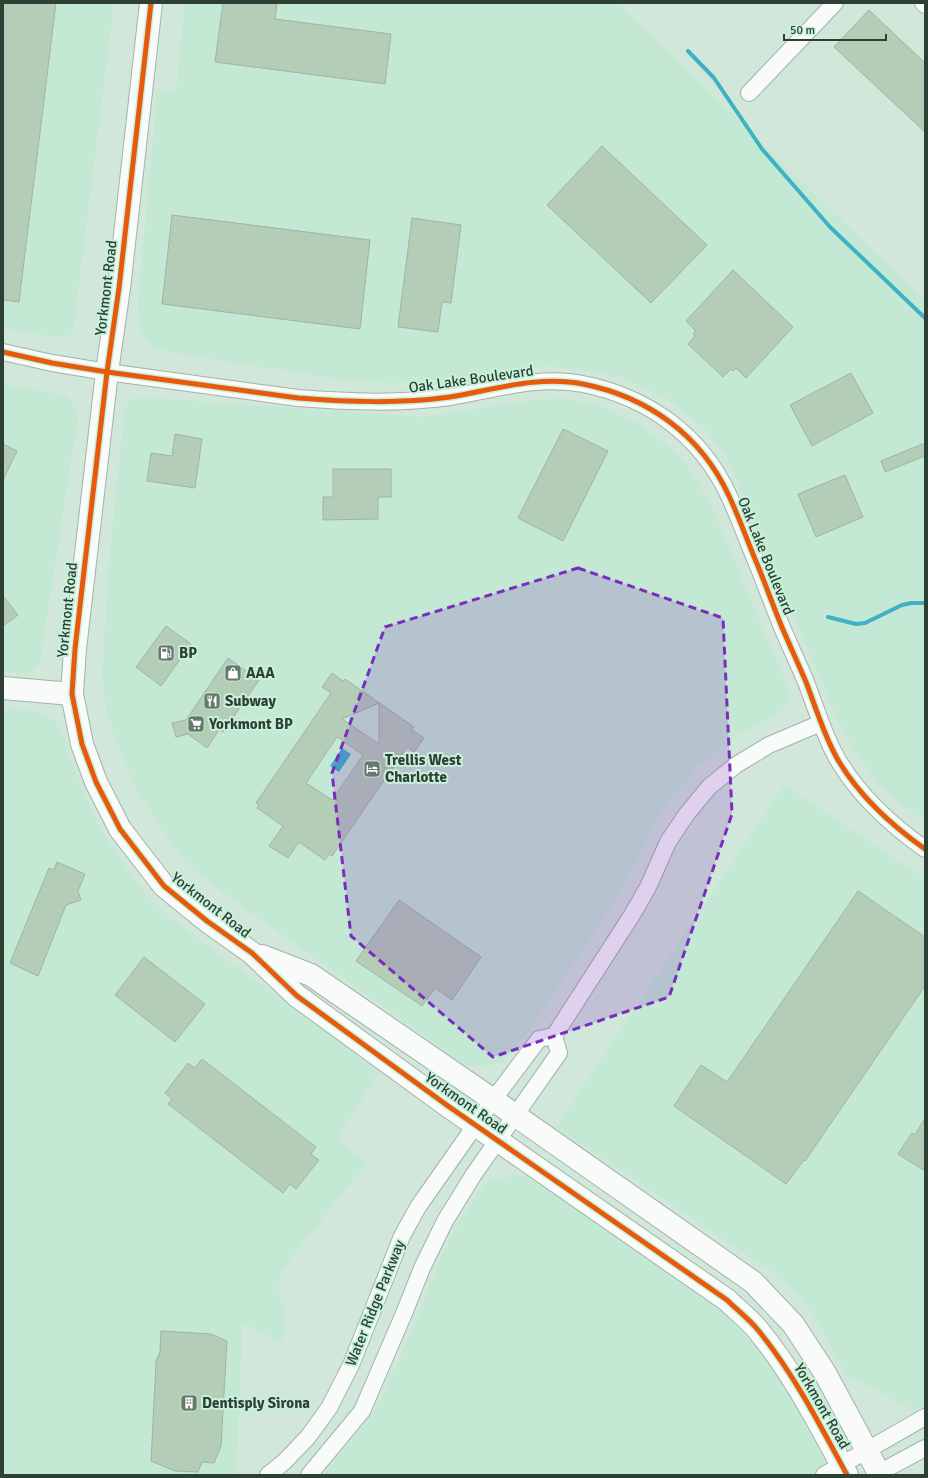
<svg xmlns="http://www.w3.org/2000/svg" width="928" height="1478" font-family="Signika,sans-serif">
	<rect width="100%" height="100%" fill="#d1e7da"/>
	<g fill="#c3e9d4">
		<path d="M 3,3 L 114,3 L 73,334 L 66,336 L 58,337 L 3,329 Z"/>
		<path d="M 185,3 L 617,3 L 925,301 L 925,821 L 899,803 L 877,782 L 854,750 L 833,709 L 725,454 L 704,428 L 664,397 L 623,378 L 587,371 L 548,366 L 489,373 L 438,382 L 388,383 L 347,381 L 171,352 L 157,349 L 149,343 L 143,336 L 139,326 L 137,316 L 157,91 L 176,92 Z"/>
		<path d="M 3,384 L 65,395 L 79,411 L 40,661 L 30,673 L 3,672 Z"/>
		<path d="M 141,397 L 420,417 L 533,400 L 561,398 L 595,404 L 634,421 L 666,444 L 687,465 L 710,502 L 787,686 L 789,698 L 786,706 L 777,714 L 735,737 L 698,766 L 660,813 L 638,858 L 614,902 L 526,1034 L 506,1059 L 496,1064 L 486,1066 L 467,1066 L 229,897 L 192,869 L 174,848 L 136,789 L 113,732 L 105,703 L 102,672 L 110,554 L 124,416 L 126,406 L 131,399 Z"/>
		<path d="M 3,707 L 40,712 L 55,721 L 65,738 L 72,761 L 99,828 L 133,877 L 152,901 L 170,918 L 380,1070 L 337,1139 L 367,1162 L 280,1273 L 279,1291 L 284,1312 L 283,1343 L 243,1323 L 236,1475 L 3,1475 Z"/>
		<path d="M 784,785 L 925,879 L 925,1404 L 914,1410 L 846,1375 L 817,1320 L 800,1297 L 772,1272 L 556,1127 Z"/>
		<path d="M 516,1175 L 528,1177 L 548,1189 L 721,1309 L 766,1358 L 791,1396 L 831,1475 L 323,1475 L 366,1422 L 381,1398 L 407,1342 L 442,1255 L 462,1217 L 483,1186 L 490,1180 Z"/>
	</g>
	<path fill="#3fb1c4" d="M 342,748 L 351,754 L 339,772 L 330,766 Z"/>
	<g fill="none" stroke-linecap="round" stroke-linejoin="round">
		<g stroke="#3fb1c4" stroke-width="4">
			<path d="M 688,51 L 714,78 L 762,149 L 830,227 L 925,318"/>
			<path d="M 828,617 L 856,624 L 865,623 L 902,605 L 911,603 L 925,603"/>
		</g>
	</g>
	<g fill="#b4cdb6" stroke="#a3b2a6" fill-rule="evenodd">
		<path d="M 3,3 L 56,3 L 19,302 L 3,300 Z"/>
		<path d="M 223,3 L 277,3 L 275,19 L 391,34 L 385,84 L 215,62 Z"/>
		<path d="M 869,10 L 925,63 L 925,132 L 834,47 Z"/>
		<path d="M 602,146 L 707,245 L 651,303 L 547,205 Z"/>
		<path d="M 172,215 L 370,240 L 360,329 L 162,304 Z"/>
		<path d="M 412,218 L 461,225 L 451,303 L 442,302 L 438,332 L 398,327 Z"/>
		<path d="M 733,270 L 793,327 L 746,378 L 736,368 L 733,371 L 731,369 L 723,377 L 688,344 L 695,336 L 693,334 L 696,331 L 686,321 Z"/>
		<path d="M 851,373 L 873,413 L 812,446 L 790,405 Z"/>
		<path d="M 563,429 L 608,451 L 563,541 L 518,518 Z"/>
		<path d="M 175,434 L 202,439 L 195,488 L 147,481 L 151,453 L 172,456 Z"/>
		<path d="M 925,443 L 925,456 L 885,472 L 881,461 Z"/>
		<path d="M 3,444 L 17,451 L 3,480 Z"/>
		<path d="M 333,469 L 391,469 L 391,497 L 378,497 L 378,519 L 323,520 L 323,497 L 333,497 Z"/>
		<path d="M 845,475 L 863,517 L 816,537 L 798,494 Z"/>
		<path d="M 3,596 L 18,615 L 3,626 Z"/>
		<path d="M 166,626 L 191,644 L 161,686 L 136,667 Z"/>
		<path d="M 228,658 L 259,680 L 223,732 L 219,730 L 207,748 L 188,734 L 176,737 L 172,723 L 186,720 Z"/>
		<path d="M 332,673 L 343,681 L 345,679 L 414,727 L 412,730 L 424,738 L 414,752 L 407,747 L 332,856 L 329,854 L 325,860 L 299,842 L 288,858 L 269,846 L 283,826 L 257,808 L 259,805 L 256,803 L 331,693 L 322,687 ZM 379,703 L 379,744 L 342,719 ZM 337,737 L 363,755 L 332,800 L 306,783 Z"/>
		<path d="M 57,862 L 85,874 L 78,891 L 81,900 L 66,905 L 38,976 L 10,963 L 49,868 L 54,870 Z"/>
		<path d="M 858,891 L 925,937 L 925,986 L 805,1161 L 804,1160 L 786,1184 L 674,1106 L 701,1065 L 727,1082 Z"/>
		<path d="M 399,900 L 481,957 L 452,1000 L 435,988 L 422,1006 L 356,961 Z"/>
		<path d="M 144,957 L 205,1004 L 175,1042 L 115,995 Z"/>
		<path d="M 202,1059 L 316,1147 L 311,1154 L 319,1160 L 296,1189 L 290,1184 L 283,1193 L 168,1104 L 172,1099 L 165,1093 L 188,1063 L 195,1068 Z"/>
		<path d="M 925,1118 L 925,1171 L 898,1154 L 912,1133 L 915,1135 Z"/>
		<path d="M 161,1331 L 211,1334 L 227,1341 L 221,1446 L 214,1463 L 202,1462 L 198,1472 L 175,1471 L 151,1461 L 156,1361 L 160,1352 Z"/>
	</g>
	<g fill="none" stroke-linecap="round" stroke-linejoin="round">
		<g stroke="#a1b3a8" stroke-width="18">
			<g id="street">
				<path d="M 923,3 L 925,5"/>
				<path d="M 749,93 L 835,3"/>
				<path d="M 3,352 L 52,363 L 107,372 L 298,398 C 349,402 399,404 450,397 C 493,390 538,375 583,384 C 648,397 701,435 729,496 C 740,519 748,543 758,566 C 766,586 773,605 781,625 C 789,644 798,663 806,682 C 816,708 824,736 838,760 C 860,797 891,825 925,849"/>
				<path d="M 554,1036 L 632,915 L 648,887 L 668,842 L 686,815 L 709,787 L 736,765 L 769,745 L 821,723"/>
				<path d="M 268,1475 L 284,1462 L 308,1437 L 329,1408 L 351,1365 L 402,1236 L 418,1207 L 493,1100 L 539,1039 L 554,1036 L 559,1053 L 474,1174 L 445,1221 L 422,1268 L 405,1311 L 362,1411 L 309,1475"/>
				<path d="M 824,1475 L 925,1417"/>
				<path d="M 875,1475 L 925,1448"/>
			</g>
		</g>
		<g stroke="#a1b3a8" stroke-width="24">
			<g id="secondary">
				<path d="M 151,3 L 119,288 L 107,372 L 75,649 L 72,694 L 82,744 L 96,782 L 120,829 L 164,886 L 207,921 L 252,953 L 297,996 L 448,1106 L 727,1300 C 737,1310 749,1319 758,1330 C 794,1374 820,1425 847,1475"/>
				<path d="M 3,688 L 72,694"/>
				<path d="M 262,956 L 311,975 L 502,1106 L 753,1282 L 793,1324 L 825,1373 L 880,1475"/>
			</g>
		</g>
		<use href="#street" stroke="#f8fbf9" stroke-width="16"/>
		<use href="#secondary" stroke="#f8fbf9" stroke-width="22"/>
		<g stroke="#c7f1d9" stroke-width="8">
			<g id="cycleway">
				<path d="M 151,3 L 119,288 L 107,372 L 75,649 L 72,694 L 82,744 L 96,782 L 120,829 L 164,886 L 207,921 L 252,953 L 297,996 L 448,1106 L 727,1300 C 737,1310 749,1319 758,1330 C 794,1374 820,1425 847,1475"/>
				<path d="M 3,352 L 52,363 L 107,372 L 298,398 C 349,402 399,404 450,397 C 493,390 538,375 583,384 C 648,397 701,435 729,496 C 740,519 748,543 758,566 C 766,586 773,605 781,625 C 789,644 798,663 806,682 C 816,708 824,736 838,760 C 860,797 891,825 925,849"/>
			</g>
		</g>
		<use href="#cycleway" stroke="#e8590c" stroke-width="5"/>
	</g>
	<path fill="#7b2cbf" fill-opacity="0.2" stroke="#7b2cbf" stroke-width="3" stroke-dasharray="8 5" stroke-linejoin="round" d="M 578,568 L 723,618 L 732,814 L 669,997 L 493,1057 L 351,936 L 332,773 L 385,627 Z"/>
	<defs>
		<g id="fuel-square" transform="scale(0.9)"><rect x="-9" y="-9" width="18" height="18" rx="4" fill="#677a6f" stroke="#c7f1d9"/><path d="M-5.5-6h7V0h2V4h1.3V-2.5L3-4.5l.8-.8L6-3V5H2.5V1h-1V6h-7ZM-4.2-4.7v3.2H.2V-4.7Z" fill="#fff"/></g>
		<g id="shop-square" transform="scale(0.9)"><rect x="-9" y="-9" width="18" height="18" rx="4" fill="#677a6f" stroke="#c7f1d9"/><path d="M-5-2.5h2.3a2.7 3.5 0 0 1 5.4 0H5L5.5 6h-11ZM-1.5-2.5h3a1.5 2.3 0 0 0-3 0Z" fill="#fff"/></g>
		<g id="restaurant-square" transform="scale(0.9)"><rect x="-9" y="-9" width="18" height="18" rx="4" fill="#677a6f" stroke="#c7f1d9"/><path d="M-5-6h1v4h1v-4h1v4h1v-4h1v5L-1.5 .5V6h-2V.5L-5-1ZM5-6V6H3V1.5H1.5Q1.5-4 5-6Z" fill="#fff"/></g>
		<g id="supermarket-square" transform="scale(0.9)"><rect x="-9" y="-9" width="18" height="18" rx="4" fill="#677a6f" stroke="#c7f1d9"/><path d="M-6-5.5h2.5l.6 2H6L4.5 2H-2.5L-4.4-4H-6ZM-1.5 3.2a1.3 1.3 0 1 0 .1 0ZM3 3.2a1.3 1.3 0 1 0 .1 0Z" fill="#fff"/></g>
		<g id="hotel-square" transform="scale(0.9)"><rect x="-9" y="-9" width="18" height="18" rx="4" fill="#677a6f" stroke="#c7f1d9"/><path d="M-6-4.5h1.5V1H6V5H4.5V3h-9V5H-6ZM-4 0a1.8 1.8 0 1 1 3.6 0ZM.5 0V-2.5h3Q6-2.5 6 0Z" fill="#fff"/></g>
		<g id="building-square" transform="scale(0.9)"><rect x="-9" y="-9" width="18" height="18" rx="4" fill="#677a6f" stroke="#c7f1d9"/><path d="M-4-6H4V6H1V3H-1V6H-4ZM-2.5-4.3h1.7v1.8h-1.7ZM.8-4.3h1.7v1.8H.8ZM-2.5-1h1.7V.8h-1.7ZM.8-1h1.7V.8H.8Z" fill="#fff"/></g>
	</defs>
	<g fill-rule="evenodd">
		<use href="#fuel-square" x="166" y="653"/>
		<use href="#shop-square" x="233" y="673"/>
		<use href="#restaurant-square" x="212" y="701"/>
		<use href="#supermarket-square" x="196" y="724"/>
		<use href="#hotel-square" x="372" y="769"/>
		<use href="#building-square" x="189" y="1403"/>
	</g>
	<g text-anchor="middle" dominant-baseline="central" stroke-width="4" stroke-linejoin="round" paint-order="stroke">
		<g font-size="15" fill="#2e3f36" stroke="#c7f1d9">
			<text transform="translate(106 288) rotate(-83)">Yorkmont Road</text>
			<text transform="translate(471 379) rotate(-8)">Oak Lake Boulevard</text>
			<text transform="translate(766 556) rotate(68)">Oak Lake Boulevard</text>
			<text transform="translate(67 610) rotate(-84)">Yorkmont Road</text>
			<text transform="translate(211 905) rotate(38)">Yorkmont Road</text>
			<text transform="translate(466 1103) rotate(35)">Yorkmont Road</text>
			<text transform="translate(375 1303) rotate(-68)">Water Ridge Parkway</text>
			<text transform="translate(822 1406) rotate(60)">Yorkmont Road</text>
		</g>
		<g font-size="15" font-weight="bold" fill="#2e3f36" stroke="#c7f1d9" text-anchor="start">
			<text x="179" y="653">BP</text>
			<text x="246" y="673">AAA</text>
			<text x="225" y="701">Subway</text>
			<text x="209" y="724">Yorkmont BP</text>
			<text x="385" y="760">Trellis West<tspan x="385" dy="17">Charlotte</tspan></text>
			<text x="202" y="1403">Dentisply Sirona</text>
		</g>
	</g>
	<rect width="928" height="1478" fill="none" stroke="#2e3f36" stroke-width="8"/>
	<path d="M784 34v6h102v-6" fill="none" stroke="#2e3f36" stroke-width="2"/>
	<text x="790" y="34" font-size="12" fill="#2e3f36" stroke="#c7f1d9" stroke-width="3" paint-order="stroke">50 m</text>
</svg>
